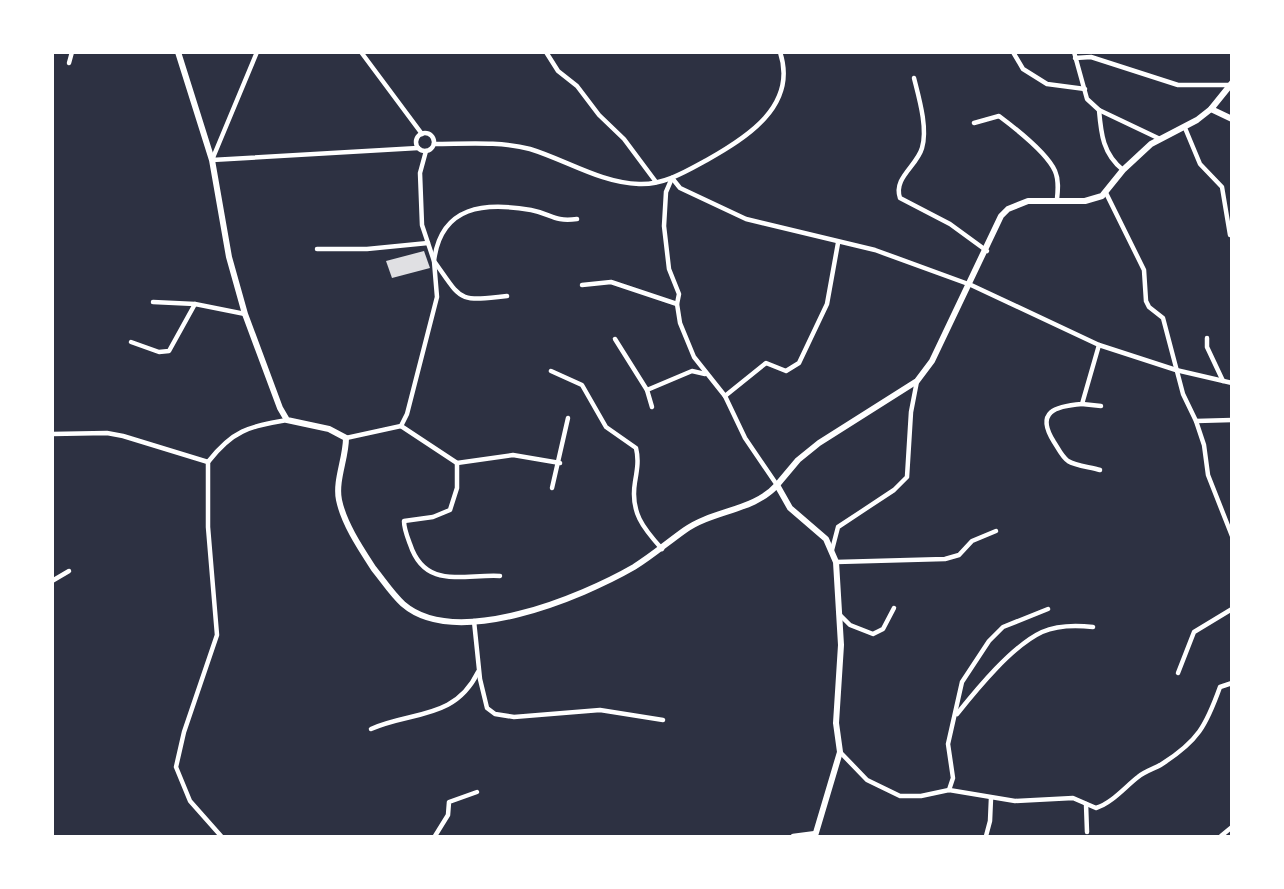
<svg xmlns="http://www.w3.org/2000/svg" width="1284" height="889" font-family="'Noto Serif',serif">
	<rect width="100%" height="100%" fill="#2d3142"/>
	<path fill="#e0e0e3" d="M 424,251 L 430,268 L 392,278 L 386,261 Z"/>
	<g fill="none" stroke-linecap="round" stroke-linejoin="round">
		<g stroke="#fff" stroke-width="4.5">
			<path d="M 257,52 L 212,160 L 418,148"/>
			<path d="M 361,52 L 422,134"/>
			<path d="M 546,52 L 558,71 L 577,86 L 599,115 L 624,139 L 656,182"/>
			<path d="M 1013,52 L 1023,69 L 1047,84 L 1085,89"/>
			<path d="M 1074,52 L 1087,99 L 1099,110 C 1101,134 1103,154 1123,170"/>
			<path d="M 1075,58 L 1091,57 L 1178,85 L 1230,85"/>
			<path d="M 69,63 L 72,52"/>
			<path d="M 914,78 C 919,98 928,128 922,148 C 917,166 893,178 900,198 L 950,224 L 987,251"/>
			<path d="M 1099,110 L 1160,139"/>
			<path d="M 974,123 L 999,116 C 1015,128 1047,153 1055,171 C 1059,180 1058,190 1057,199"/>
			<path d="M 1185,128 L 1200,164 L 1222,187 L 1230,235"/>
			<circle cx="425" cy="142" r="9"/>
			<path d="M 434,144 C 465,144 500,141 530,149 C 566,160 601,183 639,184 C 664,185 687,171 707,160 C 746,138 798,106 780,52"/>
			<path d="M 672,178 L 680,188 L 746,219 L 875,250 L 971,285 L 1099,345 L 1176,370 L 1232,383"/>
			<path d="M 672,178 L 666,192 L 664,226 L 669,269 L 679,294 L 677,304 L 680,323 L 694,357 L 725,396 L 745,438 L 777,485"/>
			<path d="M 1106,193 L 1144,270 L 1146,301 L 1149,307 L 1163,318 L 1183,394 L 1196,421 L 1204,445 L 1208,475 L 1232,536"/>
			<path d="M 317,249 L 367,249 L 428,243"/>
			<path d="M 582,285 L 611,282 L 677,304"/>
			<path d="M 507,296 C 456,302 462,300 434,261 C 441,205 485,202 531,210 C 552,214 553,222 577,219"/>
			<path d="M 153,302 L 195,304 L 245,314"/>
			<path d="M 1207,338 L 1207,347 L 1223,381"/>
			<path d="M 615,339 L 647,390 L 652,407"/>
			<path d="M 131,342 L 159,352 L 169,351 L 195,304"/>
			<path d="M 1099,345 L 1082,404 C 1055,406 1035,412 1054,442 C 1058,448 1062,457 1068,461 C 1076,466 1091,467 1100,470"/>
			<path d="M 551,371 L 582,385 L 606,427 L 636,448 C 639,460 637,470 635,482 C 630,512 643,528 662,549"/>
			<path d="M 647,390 L 692,371 L 705,374"/>
			<path d="M 725,396 L 766,363 L 786,371 L 799,363 L 827,304 L 838,243"/>
			<path d="M 1082,404 L 1101,406"/>
			<path d="M 1196,421 L 1232,420"/>
			<path d="M 401,426 L 457,463 L 513,455 L 560,463"/>
			<path d="M 52,434 L 107,433 L 123,436 L 208,462 C 233,430 248,427 287,420"/>
			<path d="M 346,438 L 401,426 L 407,414 L 437,297 L 434,261 L 422,225 L 420,173 L 426,151"/>
			<path d="M 208,462 L 208,527 L 217,635 L 184,732 L 176,767 L 190,801 L 221,836"/>
			<path d="M 457,463 L 457,488 L 450,510 L 433,517 L 404,521 C 404,529 407,536 410,544 C 425,590 463,574 500,576"/>
			<path d="M 552,488 L 568,418"/>
			<path d="M 832,550 L 838,527 L 894,490 L 907,477 L 911,412 L 917,381"/>
			<path d="M 836,562 L 945,559 L 959,555 L 972,541 L 996,531"/>
			<path d="M 52,581 L 69,571"/>
			<path d="M 839,614 L 850,625 L 873,634 L 883,629 L 894,608"/>
			<path d="M 474,621 L 480,679 L 487,708 L 495,714 L 514,717 L 600,710 L 663,720"/>
			<path d="M 1178,673 L 1194,632 L 1232,609"/>
			<path d="M 957,714 C 977,689 1012,646 1042,632 C 1058,625 1076,625 1093,627"/>
			<path d="M 371,729 C 411,711 455,720 478,672"/>
			<path d="M 840,752 L 867,780 L 900,796 L 921,796 L 949,790 L 1015,801 L 1073,798 L 1096,808 C 1112,803 1125,787 1138,777 C 1145,771 1154,769 1162,764 C 1198,741 1206,726 1220,687 L 1232,683"/>
			<path d="M 949,790 L 953,778 L 948,744 L 962,682 L 989,641 L 1003,627 L 1048,609"/>
			<path d="M 1086,804 L 1087,832"/>
			<path d="M 435,836 L 448,815 L 449,802 L 477,792"/>
			<path d="M 793,836 L 816,833"/>
			<path d="M 986,836 L 990,821 L 991,798"/>
			<path d="M 1221,836 L 1232,827"/>
		</g>
		<g stroke="#fff" stroke-width="6">
			<path d="M 178,52 L 212,160 L 229,257 L 245,314 L 280,408 L 287,420 L 329,429 L 346,438 C 346,458 335,481 339,500 C 344,524 361,549 374,569 C 383,580 392,594 403,604 C 456,650 582,597 634,567 C 652,556 668,542 685,530 C 713,510 754,511 777,485 L 790,508 L 826,539 L 836,562 L 841,645 L 836,723 L 840,752 L 815,836"/>
			<path d="M 1211,109 L 1232,119"/>
			<path d="M 777,485 L 798,460 L 819,443 L 917,381 L 932,361 L 1001,216 L 1008,209 L 1028,201 L 1085,201 L 1102,196 L 1123,170 L 1151,144 L 1197,120 L 1211,109 L 1232,83"/>
		</g>
	</g>
	<rect width="1284" height="889" fill="none" stroke="#ffffff" stroke-width="108"/>
</svg>
